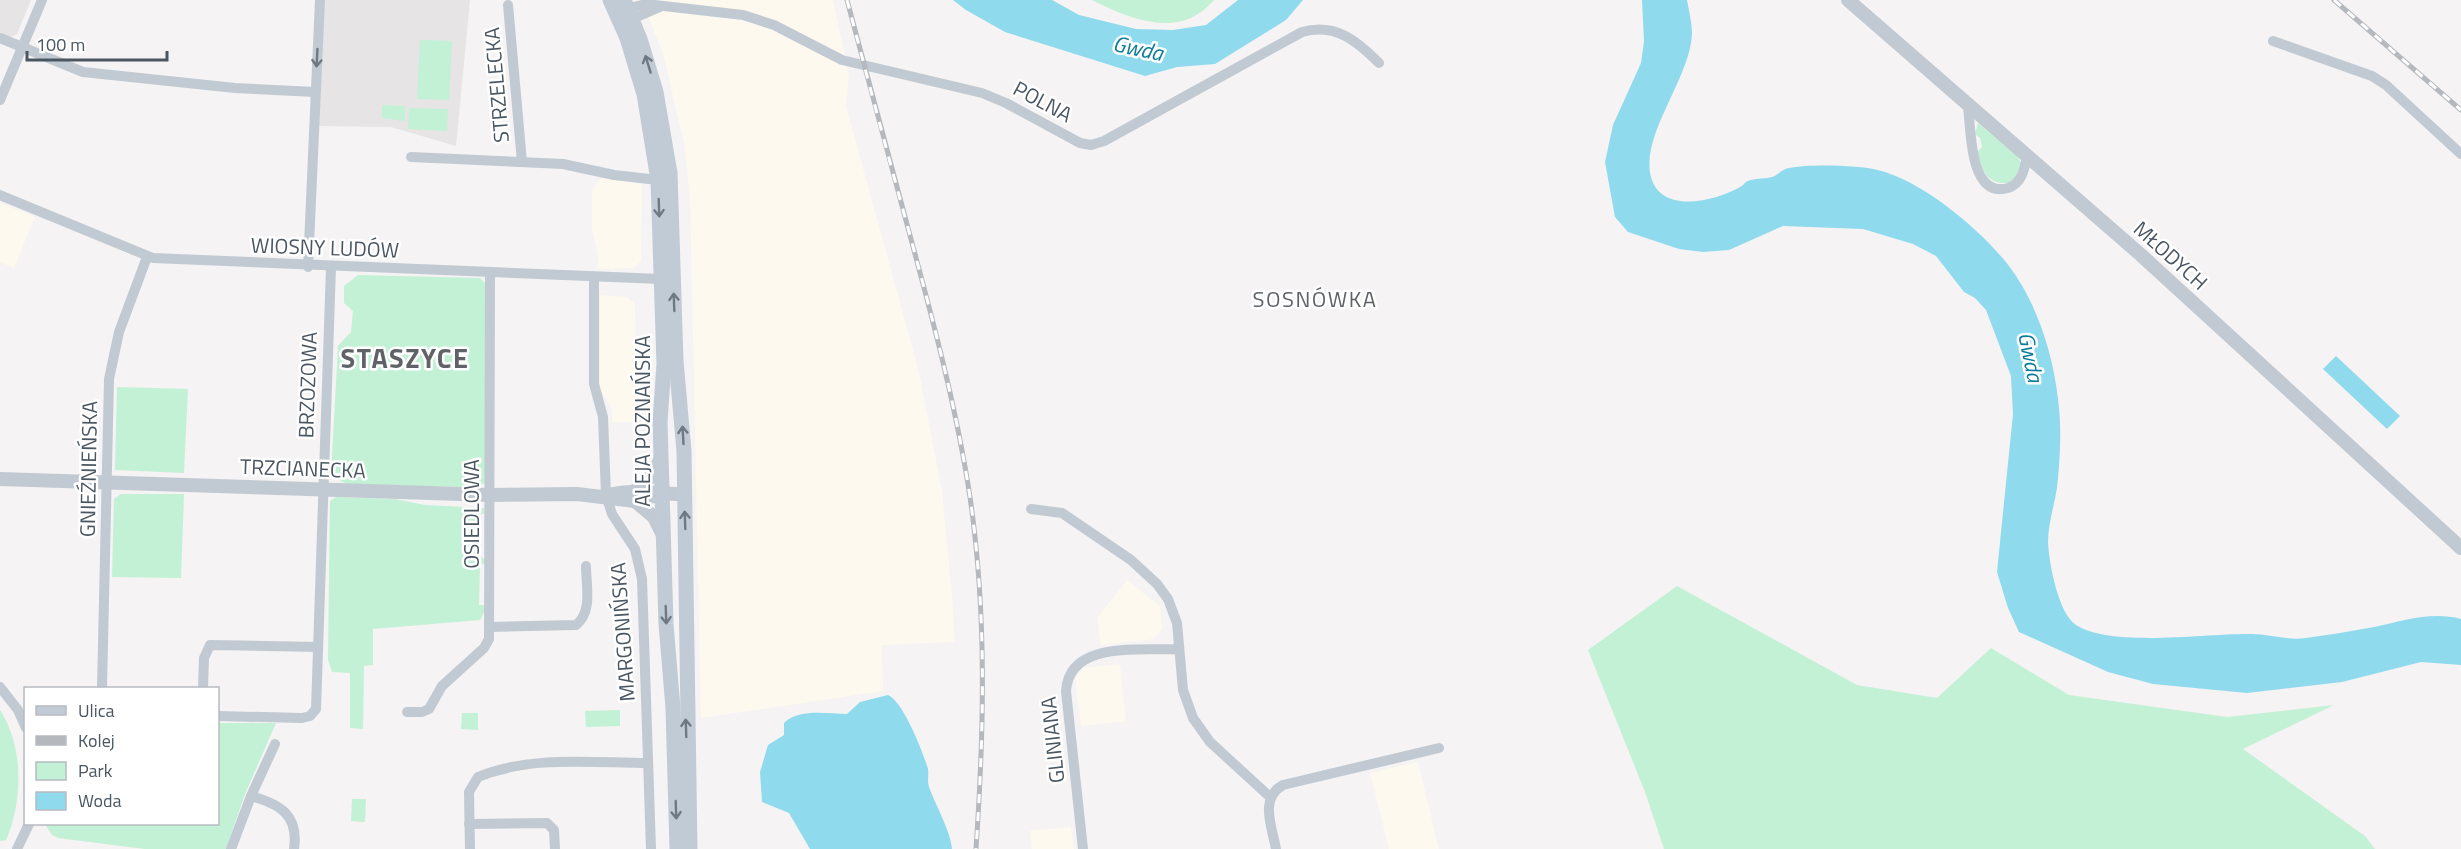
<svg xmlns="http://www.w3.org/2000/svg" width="2461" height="849" font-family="'Titillium Web',sans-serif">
	<rect width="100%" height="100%" fill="#f5f3f3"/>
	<g fill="#fdf9ef">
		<path d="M 641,0 L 833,0 L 849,75 L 846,106 L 919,372 L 942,491 L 952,596 L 955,642 L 882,645 L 883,691 L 701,718 L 690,198 L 684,144 L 663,53 Z"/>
		<path d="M 602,177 L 642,184 L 641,261 L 634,268 L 597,269 L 598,257 L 592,230 L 592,189 Z"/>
		<path d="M 0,203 L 35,217 L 14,268 L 0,262 Z"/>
		<path d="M 600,295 L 628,297 L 635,304 L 637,422 L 612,422 L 612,409 L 600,390 Z"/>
		<path d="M 1127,580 L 1160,606 L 1162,629 L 1154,639 L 1101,645 L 1097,618 Z"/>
		<path d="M 1120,664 L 1126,721 L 1081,726 L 1075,678 L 1083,668 Z"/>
		<path d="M 1418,762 L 1439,849 L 1389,849 L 1370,773 Z"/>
		<path d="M 1071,827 L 1074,849 L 1032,849 L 1030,831 Z"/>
	</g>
	<g fill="#e6e4e5">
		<path d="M 0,0 L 31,0 L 17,34 L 9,38 L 0,34 Z"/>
		<path d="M 322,0 L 470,0 L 456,146 L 391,127 L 317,126 Z"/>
	</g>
	<g fill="#c3f1d5">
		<path d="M 1092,0 L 1214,0 C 1180,40 1132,20 1092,0 Z"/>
		<path d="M 420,40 L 452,41 L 449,100 L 417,99 Z"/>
		<path d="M 382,105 L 405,106 L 405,121 L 382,118 Z"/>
		<path d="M 409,108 L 448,109 L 447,131 L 408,129 Z"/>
		<path d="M 1978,123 L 2017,156 L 2021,163 L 2015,178 L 2008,183 C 1985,184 1983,170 1977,152 L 1982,147 L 1980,138 L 1975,134 Z"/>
		<path d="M 358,275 L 480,278 L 486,284 L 487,474 L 484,484 L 468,487 L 348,485 L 331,475 L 338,346 L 351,332 L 353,311 L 344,303 L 344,286 Z"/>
		<path d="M 117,387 L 188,389 L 184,473 L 115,470 Z"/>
		<path d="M 121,494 L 184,494 L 181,578 L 112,577 L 114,499 Z"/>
		<path d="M 336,497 L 395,499 L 425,505 L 484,508 L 484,514 L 480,514 L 479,557 L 484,558 L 486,563 L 480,565 L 479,605 L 484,605 L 485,611 L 480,620 L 373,629 L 373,665 L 364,666 L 363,729 L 350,728 L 350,673 L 332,672 L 328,659 L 330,501 Z"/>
		<path d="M 1677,586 L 1857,685 L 1937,698 L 1991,648 L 2069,695 L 2227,717 L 2334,705 L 2243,749 L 2365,836 L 2375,849 L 1664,849 L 1645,792 L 1588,650 Z"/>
		<path d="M 0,710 C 24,747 23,801 6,840 L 0,841 Z"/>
		<path d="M 620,710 L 620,726 L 586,727 L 585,711 Z"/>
		<path d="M 462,713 L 478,713 L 478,730 L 461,729 Z"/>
		<path d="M 218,723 L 276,723 L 245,794 L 226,849 L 145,849 L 58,838 L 52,835 L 45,824 L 218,824 Z"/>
		<path d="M 352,799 L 366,799 L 365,822 L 351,821 Z"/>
	</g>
	<g fill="#90daee">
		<path d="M 953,0 L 1052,0 L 1079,15 L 1136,29 L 1173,30 L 1206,25 L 1238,0 L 1303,0 L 1286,20 L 1215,64 L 1177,67 L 1145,76 L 1005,32 L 966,10 Z"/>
		<path d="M 1642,0 L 1687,0 C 1689,11 1692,23 1692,34 C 1690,79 1640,135 1651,177 C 1661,215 1716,201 1740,187 C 1747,183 1743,182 1751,180 C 1758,178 1765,179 1772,177 C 1778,175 1782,169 1789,168 C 1808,164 1859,165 1878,170 C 1923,181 1981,230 2009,266 C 2037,303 2053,354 2058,399 C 2062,429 2060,459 2057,488 C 2054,506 2048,525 2048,542 C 2049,563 2058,613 2076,625 C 2112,648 2208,633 2252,634 C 2270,634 2288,641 2306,638 C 2329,635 2351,631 2374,627 C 2403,621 2431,611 2461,619 L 2461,665 L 2421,662 L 2342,682 L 2247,693 L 2153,684 L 2108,672 L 2019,632 L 2008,608 L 1997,572 L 2013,414 L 2011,376 L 1986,310 L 1975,298 L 1964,292 L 1936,256 L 1913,244 L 1863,229 L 1783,226 L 1729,250 L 1703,252 L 1679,249 L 1628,232 L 1615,217 L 1605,162 L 1613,125 L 1641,63 L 1644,41 Z"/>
		<path d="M 2336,356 L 2400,416 L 2387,429 L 2323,369 Z"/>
		<path d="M 888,695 C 903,701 923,752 928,769 C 929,775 927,781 929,787 C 935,804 951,832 952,849 L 810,849 L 789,813 L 762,802 L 760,772 L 768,745 L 784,735 L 784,723 C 800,708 827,714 847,714 L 860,702 Z"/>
	</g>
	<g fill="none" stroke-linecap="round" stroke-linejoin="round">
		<g stroke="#c1cad2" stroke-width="10">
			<path d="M 508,5 L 522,162"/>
			<path d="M 622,10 L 646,4 L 743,15 L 774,25 L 842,60 L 982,93 L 1006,103 L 1080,143 L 1091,145 L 1104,141 L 1302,32 C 1335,23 1356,40 1379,63"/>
			<path d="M 625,22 L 660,7"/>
			<path d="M 0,38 L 83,72 L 235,88 L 315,92"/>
			<path d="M 2273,41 L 2372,76 L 2386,85 L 2461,154"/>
			<path d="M 0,100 L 42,0"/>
			<path d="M 1968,106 C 1971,129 1969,199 2008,188 C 2022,183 2024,170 2027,157"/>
			<path d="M 411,157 L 563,164 L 614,175 L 658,180"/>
			<path d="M 0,195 L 153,258 L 661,279"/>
			<path d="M 308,267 L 320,0"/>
			<path d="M 594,278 L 594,384 L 603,417 L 606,495 L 612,514 L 635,549 L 642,579 L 651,849"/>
			<path d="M 1031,509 L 1062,513 L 1131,560 L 1157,584 L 1168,599 L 1177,623 L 1183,690 L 1193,718 L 1210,742 L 1269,796"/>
			<path d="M 490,627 L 576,625 C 593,612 586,585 586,566"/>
			<path d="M 0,687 L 18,710 L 26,728"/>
			<path d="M 102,688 L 109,379 L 119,332 L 147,257"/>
			<path d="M 203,688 L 204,658 L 210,645 L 318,647"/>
			<path d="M 407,712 L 422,712 L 429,709 L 442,686 L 484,648 L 489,639 L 490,273"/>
			<path d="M 218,716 L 302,718 L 310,716 L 316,709 L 331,267"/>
			<path d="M 275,744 L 251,796 C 280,804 299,815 294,849"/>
			<path d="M 469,824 L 547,823 L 554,830 L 555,849"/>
			<path d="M 17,849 L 29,824"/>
			<path d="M 231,849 L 251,796"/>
			<path d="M 470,849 L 469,792 L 478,777 C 531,755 592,763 648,763"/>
			<path d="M 1083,849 L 1066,691 C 1069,640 1141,651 1179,649"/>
			<path d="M 1276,849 C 1272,827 1259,798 1283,785 L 1439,748"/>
		</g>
		<g stroke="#c1cad2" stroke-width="14">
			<path d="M 1848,0 L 2141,255 L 2461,548"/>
			<path d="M 0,479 L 491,495 L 577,494 L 635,501 L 662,494"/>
			<path d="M 635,491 L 653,475 L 661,458"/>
			<path d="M 613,494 C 637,489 660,495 685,494"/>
			<path d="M 635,501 L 654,517 L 663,535"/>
		</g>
		<g stroke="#c1cbd6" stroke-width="15">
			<path d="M 610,0 L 627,38 L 644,94 L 658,180 L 664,364 L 660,422 L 666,624 L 673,708 L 677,849"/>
			<path d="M 624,0 L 640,39 L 656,92 L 670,173 L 676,361 L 684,451 L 690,849"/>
		</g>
		<g stroke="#b5b8bd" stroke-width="5">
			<g id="rail">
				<path d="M 847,0 C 867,76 887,152 908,228 C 932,317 956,405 970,497 C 987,614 984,731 976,849"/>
				<path d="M 2334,0 L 2461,110"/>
			</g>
		</g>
		<use href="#rail" stroke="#fff" stroke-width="3" stroke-dasharray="9" stroke-linecap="butt"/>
	</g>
	<defs><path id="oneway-shaft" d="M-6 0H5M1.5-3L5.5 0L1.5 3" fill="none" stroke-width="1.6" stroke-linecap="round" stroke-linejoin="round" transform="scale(1.5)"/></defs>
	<use stroke="#6e7983" href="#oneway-shaft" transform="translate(317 58) rotate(93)"/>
	<g stroke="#6e7984">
		<use href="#oneway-shaft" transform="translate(648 64) rotate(-107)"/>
		<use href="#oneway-shaft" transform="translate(659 208) rotate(88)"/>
		<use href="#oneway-shaft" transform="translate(674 302) rotate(-92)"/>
		<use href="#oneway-shaft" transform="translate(683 435) rotate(-93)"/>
		<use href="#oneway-shaft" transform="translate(685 520) rotate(-92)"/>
		<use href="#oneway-shaft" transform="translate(666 615) rotate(88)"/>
		<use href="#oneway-shaft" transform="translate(686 728) rotate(-92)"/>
		<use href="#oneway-shaft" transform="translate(676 810) rotate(88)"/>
	</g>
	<g text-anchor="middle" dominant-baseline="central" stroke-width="5" stroke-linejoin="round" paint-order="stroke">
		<g font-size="21" fill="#4a5661" stroke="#fff">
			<text transform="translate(496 85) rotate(-95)">STRZELECKA</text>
			<text transform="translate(1043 101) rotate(28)">POLNA</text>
			<text transform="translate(325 247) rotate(2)">WIOSNY LUDÓW</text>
			<text transform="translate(2171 255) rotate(42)">MŁODYCH</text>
			<text transform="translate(307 385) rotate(-88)">BRZOZOWA</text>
			<text transform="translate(642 421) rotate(-90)">ALEJA POZNAŃSKA</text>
			<text transform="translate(303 468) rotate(2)">TRZCIANECKA</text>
			<text transform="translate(88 469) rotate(-89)">GNIEŹNIEŃSKA</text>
			<text transform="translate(471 514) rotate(-90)">OSIEDLOWA</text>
			<text transform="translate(622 632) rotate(-94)">MARGONIŃSKA</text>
			<text transform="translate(1052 740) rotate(-96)">GLINIANA</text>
		</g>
		<g font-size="22" font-style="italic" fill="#0c7c9b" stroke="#fff">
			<text transform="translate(1138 48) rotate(12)">Gwda</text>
			<text transform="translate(2031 357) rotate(78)">Gwda</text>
		</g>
		<g font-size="22" letter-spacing="1.5" fill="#5f6368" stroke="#fff">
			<text x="1315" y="299">SOSNÓWKA</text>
		</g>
		<g font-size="27" font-weight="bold" letter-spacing="1.5" fill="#5f6368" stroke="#fff">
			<text x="405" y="357">STASZYCE</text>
		</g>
	</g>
	<rect x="24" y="687" width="195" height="138" fill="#ffffff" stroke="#b7bbc0" stroke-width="1.5"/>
	<rect x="36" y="706" width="30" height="9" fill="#c1cbd6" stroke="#b7bbc0" stroke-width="1.5"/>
	<text x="78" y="717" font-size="18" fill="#4a5661">Ulica</text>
	<rect x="36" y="736" width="30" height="9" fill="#b5b8bd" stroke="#b7bbc0" stroke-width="1.5"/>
	<text x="78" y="747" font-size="18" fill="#4a5661">Kolej</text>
	<rect x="36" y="762" width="30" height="18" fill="#c3f1d5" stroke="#b7bbc0" stroke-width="1.5"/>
	<text x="78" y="777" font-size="18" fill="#4a5661">Park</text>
	<rect x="36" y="792" width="30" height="18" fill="#90daee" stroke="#b7bbc0" stroke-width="1.5"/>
	<text x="78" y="807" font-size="18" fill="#4a5661">Woda</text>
	<path d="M27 51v9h140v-9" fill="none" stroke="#4a5661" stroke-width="3"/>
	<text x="36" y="51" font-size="18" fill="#4a5661" stroke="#ffffff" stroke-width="4.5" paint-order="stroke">100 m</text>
</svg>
